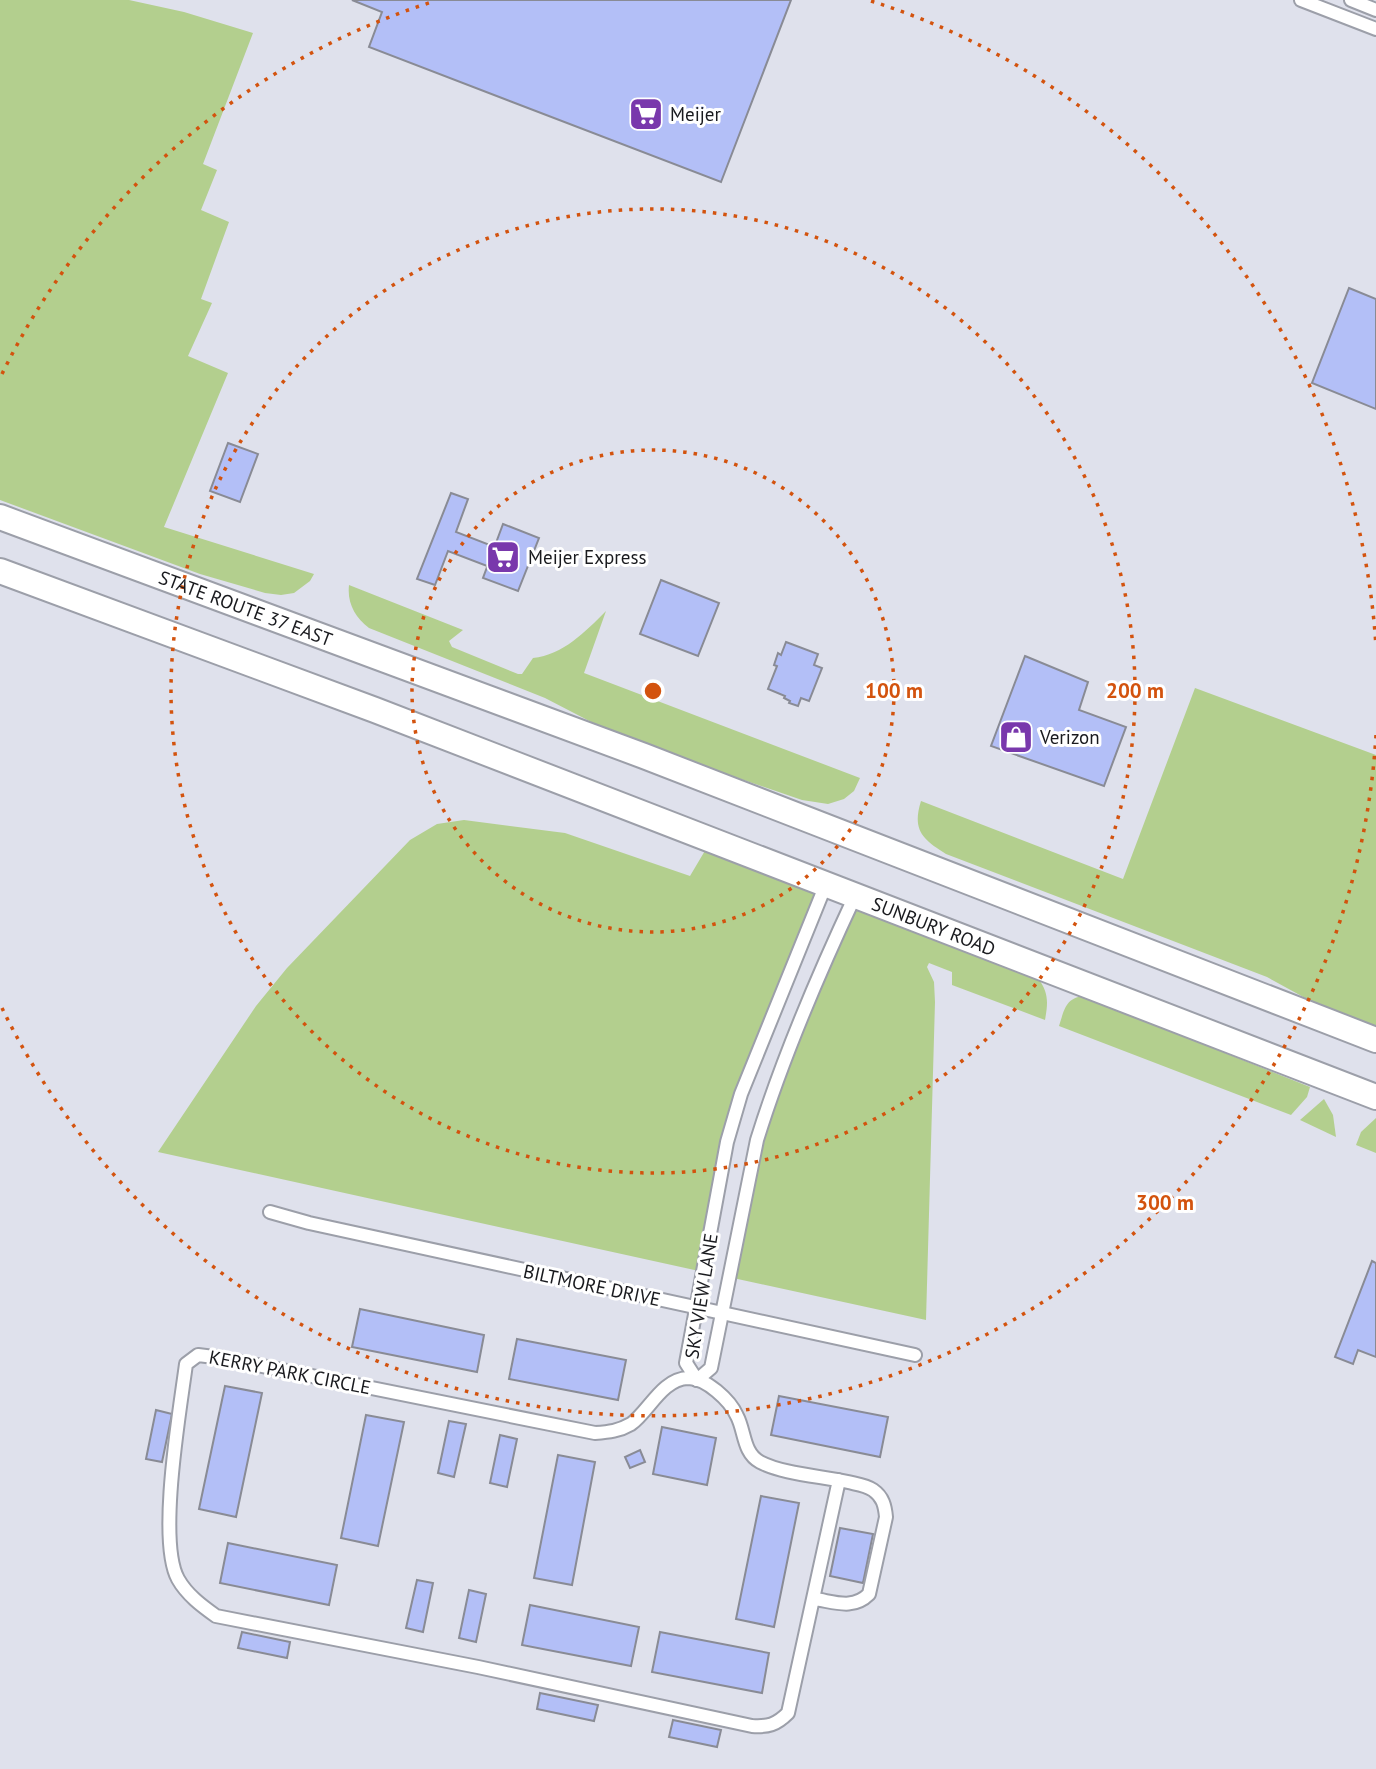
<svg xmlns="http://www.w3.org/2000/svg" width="1376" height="1769" font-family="'PT Sans',sans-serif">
	<rect width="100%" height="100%" fill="#dfe1ec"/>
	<g fill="#b3cf8e">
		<path d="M 0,0 L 129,0 L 184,12 L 253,33 L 203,164 L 217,170 L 201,210 L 229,222 L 201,299 L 212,303 L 188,356 L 228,373 L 164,527 L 314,574 L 310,581 L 294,593 L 281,595 L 265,593 L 200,574 L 0,500 Z"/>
		<path d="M 349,585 L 463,630 L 449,641 L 452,647 L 518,674 L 522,674 L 533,658 C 563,655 585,632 606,611 L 584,673 L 860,778 L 854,791 L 844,799 L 828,804 L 802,800 L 671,755 L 599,726 L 545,698 L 369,628 C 355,617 347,603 349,585 Z"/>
		<path d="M 1195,688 L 1376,755 L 1376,1026 L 1307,999 L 1267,977 L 946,854 C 922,839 912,830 921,801 L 1123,879 Z"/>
		<path d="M 464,820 L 565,833 L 690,876 L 706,849 L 817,892 L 740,1081 L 699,1271 L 158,1152 L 256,1006 L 287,968 L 410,840 L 437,824 Z"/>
		<path d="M 854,906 L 1038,978 C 1049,993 1048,1003 1045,1020 L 952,985 L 952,972 L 929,963 L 927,967 L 934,982 L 935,1002 L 926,1320 L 733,1278 C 745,1222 754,1165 772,1111 C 794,1041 824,973 854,906 Z"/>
		<path d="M 1082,996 L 1310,1087 L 1307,1097 L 1291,1115 L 1059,1026 C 1064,1011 1065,999 1082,996 Z"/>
		<path d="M 1324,1099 L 1333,1115 L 1336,1137 L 1300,1120 Z"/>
		<path d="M 1376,1118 L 1376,1153 L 1356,1145 L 1361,1132 Z"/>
	</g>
	<g fill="#b3bff7" stroke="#898b95" stroke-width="2">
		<path d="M 352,0 L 791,0 L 721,182 L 369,47 L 382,12 Z"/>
		<path d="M 1349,288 L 1376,299 L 1376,409 L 1312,383 Z"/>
		<path d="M 228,443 L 258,454 L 240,502 L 210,491 Z"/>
		<path d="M 451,493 L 468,499 L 456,532 L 495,547 L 487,566 L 448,551 L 435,585 L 417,579 Z"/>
		<path d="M 503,524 L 539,538 L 518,591 L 483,578 Z"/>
		<path d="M 661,580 L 719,603 L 698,656 L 640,634 Z"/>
		<path d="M 786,642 L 818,654 L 814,665 L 822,668 L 809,701 L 801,698 L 798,706 L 789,703 L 790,701 L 784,698 L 785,696 L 768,689 L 777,666 L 774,665 L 778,653 L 781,655 Z"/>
		<path d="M 1025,656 L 1088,682 L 1079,710 L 1126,727 L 1104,786 L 991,746 Z"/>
		<path d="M 1372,1261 L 1376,1263 L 1376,1357 L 1358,1350 L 1353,1364 L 1335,1357 Z"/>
		<path d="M 360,1309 L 484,1335 L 477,1372 L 352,1347 Z"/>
		<path d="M 517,1339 L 626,1360 L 618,1400 L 509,1379 Z"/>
		<path d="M 225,1386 L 262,1393 L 236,1517 L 199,1509 Z"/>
		<path d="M 779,1396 L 888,1417 L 880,1457 L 771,1435 Z"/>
		<path d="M 156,1410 L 172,1414 L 162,1462 L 146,1459 Z"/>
		<path d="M 366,1415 L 404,1422 L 378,1546 L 341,1538 Z"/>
		<path d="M 449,1421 L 466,1424 L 454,1477 L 438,1473 Z"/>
		<path d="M 662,1427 L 716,1438 L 707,1485 L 653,1474 Z"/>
		<path d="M 500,1435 L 517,1439 L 507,1487 L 490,1483 Z"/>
		<path d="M 640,1450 L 645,1462 L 630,1468 L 625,1457 Z"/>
		<path d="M 558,1455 L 595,1462 L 572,1585 L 534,1578 Z"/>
		<path d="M 761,1496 L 799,1503 L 774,1627 L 736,1619 Z"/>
		<path d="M 840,1528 L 873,1534 L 863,1583 L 830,1576 Z"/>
		<path d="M 228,1543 L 337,1565 L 329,1605 L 220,1583 Z"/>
		<path d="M 417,1580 L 433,1583 L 423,1632 L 406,1628 Z"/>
		<path d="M 469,1590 L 486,1594 L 476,1642 L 459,1638 Z"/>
		<path d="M 530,1605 L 639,1627 L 631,1666 L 522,1645 Z"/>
		<path d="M 242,1632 L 290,1642 L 287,1658 L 238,1648 Z"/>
		<path d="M 660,1632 L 769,1653 L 762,1693 L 652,1672 Z"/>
		<path d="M 540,1693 L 598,1705 L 594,1721 L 537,1709 Z"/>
		<path d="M 673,1720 L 721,1730 L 717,1747 L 669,1737 Z"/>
	</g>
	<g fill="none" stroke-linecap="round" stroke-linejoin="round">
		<g stroke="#9c9fa9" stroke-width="16">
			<g id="street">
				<path d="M 1301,0 L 1376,29"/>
				<path d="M 1351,0 L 1376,10"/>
				<path d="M 270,1212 L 309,1223 L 915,1355"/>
				<path d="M 697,1380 L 686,1363 L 727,1142 L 741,1094 L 826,884"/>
				<path d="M 697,1380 L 711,1368 L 757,1140 C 783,1056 818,975 855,896"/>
				<path d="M 815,1599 C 835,1602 853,1610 869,1594 L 886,1517 C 885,1506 883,1497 873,1490 C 866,1485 856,1484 848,1482 C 821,1476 783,1474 760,1462 C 743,1453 745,1431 737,1416 C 730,1400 706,1378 688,1378 C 662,1379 649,1411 631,1424 C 619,1431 609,1432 595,1433 L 222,1358 L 198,1355 L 186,1364 C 180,1410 157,1541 178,1579 C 187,1595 202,1606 216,1616 L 478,1667 L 752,1726 C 768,1727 776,1725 788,1713 L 839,1480"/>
			</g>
		</g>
		<g stroke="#9c9fa9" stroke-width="28">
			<g id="highway">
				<path id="s1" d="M 0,517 L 644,756 L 1376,1040"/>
				<path id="s2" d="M 0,571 L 375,710 L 1376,1097"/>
			</g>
		</g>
		<use href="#street" stroke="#fff" stroke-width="12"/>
		<use href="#highway" stroke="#fff" stroke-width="24"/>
	</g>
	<g fill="none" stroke="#d3530e" stroke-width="3.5" stroke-dasharray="3.5 7">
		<circle cx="653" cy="691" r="241"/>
		<circle cx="653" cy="691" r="482"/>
		<path d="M1376 735A724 724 0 0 1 2 1008M2 374A724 724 0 0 1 435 1M871 1A724 724 0 0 1 1376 647"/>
	</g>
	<defs>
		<g id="supermarket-square" transform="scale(1.75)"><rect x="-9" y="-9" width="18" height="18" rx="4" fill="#7938ac" stroke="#fff"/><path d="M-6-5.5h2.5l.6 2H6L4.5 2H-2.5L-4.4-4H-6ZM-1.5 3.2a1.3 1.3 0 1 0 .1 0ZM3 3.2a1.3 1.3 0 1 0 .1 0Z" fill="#fff"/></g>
		<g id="shop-square" transform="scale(1.75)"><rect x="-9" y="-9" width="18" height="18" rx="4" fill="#7938ac" stroke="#fff"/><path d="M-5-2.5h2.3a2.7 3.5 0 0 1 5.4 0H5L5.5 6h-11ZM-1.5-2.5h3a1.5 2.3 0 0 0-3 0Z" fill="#fff"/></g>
	</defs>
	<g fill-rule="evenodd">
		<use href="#supermarket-square" x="646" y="114"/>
		<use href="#supermarket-square" x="503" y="557"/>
		<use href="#shop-square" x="1016" y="737"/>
	</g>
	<g text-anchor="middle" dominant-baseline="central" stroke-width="6" stroke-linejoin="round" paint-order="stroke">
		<g font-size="19" fill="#191a1e" stroke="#fff" text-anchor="start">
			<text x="670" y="114">Meijer</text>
			<text x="528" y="557">Meijer Express</text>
			<text x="1040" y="737">Verizon</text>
		</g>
		<g font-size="19" fill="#191a1e" stroke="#fff">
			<text stroke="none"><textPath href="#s1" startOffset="262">STATE ROUTE 37 EAST</textPath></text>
			<text stroke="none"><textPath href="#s2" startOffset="999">SUNBURY ROAD</textPath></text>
			<text transform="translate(592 1285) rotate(12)">BILTMORE DRIVE</text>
			<text transform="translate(701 1296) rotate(-81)">SKY VIEW LANE</text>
			<text transform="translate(290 1372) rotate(11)">KERRY PARK CIRCLE</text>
		</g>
	</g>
	<circle cx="653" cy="691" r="10" fill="#d3530e" stroke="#fff" stroke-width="3.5"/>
	<g font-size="21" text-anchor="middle" font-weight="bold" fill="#d3530e" stroke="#fff" stroke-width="6" stroke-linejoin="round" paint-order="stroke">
		<text x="894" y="698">100 m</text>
		<text x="1135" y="698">200 m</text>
		<text x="1165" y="1210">300 m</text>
	</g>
</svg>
